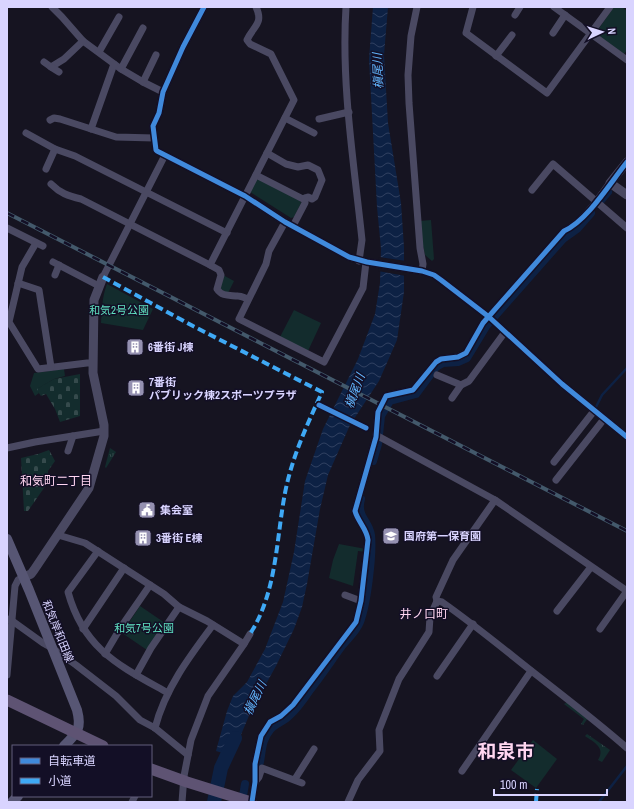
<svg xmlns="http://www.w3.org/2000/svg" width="634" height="809" font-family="'Archivo Narrow','Noto Sans JP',sans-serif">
	<defs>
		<pattern id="grass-tufts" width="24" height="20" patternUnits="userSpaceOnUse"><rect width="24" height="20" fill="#132c2d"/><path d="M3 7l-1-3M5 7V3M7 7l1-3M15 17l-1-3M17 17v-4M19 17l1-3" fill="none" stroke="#354a4c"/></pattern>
		<pattern id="cemetery-stones" width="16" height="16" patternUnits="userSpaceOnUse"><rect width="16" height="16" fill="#132c2d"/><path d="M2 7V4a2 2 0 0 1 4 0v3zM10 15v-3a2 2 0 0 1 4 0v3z" fill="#354a4c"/></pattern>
		<pattern id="water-waves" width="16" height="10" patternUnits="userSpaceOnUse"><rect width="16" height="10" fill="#0d2144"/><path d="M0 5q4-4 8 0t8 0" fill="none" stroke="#304060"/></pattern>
	</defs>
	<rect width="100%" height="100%" fill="#161421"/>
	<g fill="url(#grass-tufts)">
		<path d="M 110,448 L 116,452 L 106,468 L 105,467 Z"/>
		<path d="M 568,702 L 588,718 L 583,725 L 581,724 L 584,719 L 564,704 Z"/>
		<path d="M 587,734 L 610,750 L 602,762 L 598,760 C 606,748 594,742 585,736 Z"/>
	</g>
	<g fill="url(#cemetery-stones)">
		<path d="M 80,374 L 80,416 L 60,422 L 55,409 L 46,394 L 41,396 L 36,389 L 54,379 Z"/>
		<path d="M 49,450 L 55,461 L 48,471 L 48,482 L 46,485 L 28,511 L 24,511 L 21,458 L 38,454 Z"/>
	</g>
	<g fill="#132c2d">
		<path d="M 614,7 L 622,7 L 627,11 L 627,50 L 624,54 L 598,35 L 597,31 Z"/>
		<path d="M 259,179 L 300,200 L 301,203 L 294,217 L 291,218 L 250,192 L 256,180 Z"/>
		<path d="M 431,220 L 434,259 L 432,261 L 425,255 L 422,242 L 420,221 Z"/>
		<path d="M 223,275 L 234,281 L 228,293 L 220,289 Z"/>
		<path d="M 107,284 L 153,309 L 143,330 L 101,323 C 102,309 102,297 107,284 Z"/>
		<path d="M 294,310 L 321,323 L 308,351 L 280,337 Z"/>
		<path d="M 64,369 L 65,376 L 54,379 L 37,389 L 39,393 L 35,396 L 30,386 L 34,373 Z"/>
		<path d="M 339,544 L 366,549 L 366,552 L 358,551 L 353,586 L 329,578 L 333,560 Z"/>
		<path d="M 140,606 L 165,623 L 147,650 L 122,633 Z"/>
		<path d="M 533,740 L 557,759 L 536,788 L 511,770 Z"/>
	</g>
	<path fill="url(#water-waves)" d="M 373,7 L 388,7 L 384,55 L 388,123 L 401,203 L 404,247 L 404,292 L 397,340 L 379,381 L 350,425 L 328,475 L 320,509 L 307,584 L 302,607 L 294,629 L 276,666 L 251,711 L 232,756 L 216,751 L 227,711 L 233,696 L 247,682 L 265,649 L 283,602 L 294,552 L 305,481 L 323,429 L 358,359 L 375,314 L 380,283 L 381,249 L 377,207 L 369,59 Z"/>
	<g fill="#161421">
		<path d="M 379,257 L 406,261 L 406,276 L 378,271 Z"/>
		<path d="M 331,408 L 342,412 L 356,420 L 353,424 L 342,419 L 339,419 L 337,417 L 329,412 Z"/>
	</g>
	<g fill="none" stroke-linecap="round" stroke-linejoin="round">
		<g stroke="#0d2144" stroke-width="2.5">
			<path d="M 596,407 L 602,395 L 627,368"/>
			<path d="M 599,802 L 627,766"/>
		</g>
		<g stroke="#0d2144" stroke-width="8">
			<path d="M 598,204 L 608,192"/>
			<path d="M 373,461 L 378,444 L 381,416 L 390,401 L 416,394 L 436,367 L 443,363 L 458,362 L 467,358 L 487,325 L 563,239 L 577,229 L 591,213"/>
			<path d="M 260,762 C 262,751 262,739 270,730 C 275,724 283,722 289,716 C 297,709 304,699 310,690 C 321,676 331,661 342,646 C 348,638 356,632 360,622 C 367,604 373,554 371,535 C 369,521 356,516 361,499"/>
			<path d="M 242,802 L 245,784"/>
		</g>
		<path stroke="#0d2144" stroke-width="14" d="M 214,802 L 221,768 L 235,738"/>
		<g stroke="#4a4962" stroke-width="7">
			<path d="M 52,7 L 62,17 L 83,41 L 121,69 L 143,82 L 163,92"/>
			<path d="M 204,7 L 183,47 L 163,92 L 159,113 L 153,126 L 156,150 L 157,151 L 245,196 L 285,222 L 349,257 L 367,262 L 422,271 L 434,275 L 441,280 L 489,317 L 562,384 L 627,437"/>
			<path d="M 346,7 C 341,84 354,163 362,240 L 359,261"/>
			<path d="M 417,7 L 411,36 L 408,75 L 409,103 L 420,248 L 423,264 L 422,271"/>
			<path d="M 473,7 L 466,33 L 547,93 L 610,7"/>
			<path d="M 554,7 L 627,60"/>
			<path d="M 515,15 L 520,7"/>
			<path d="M 553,33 L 565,15"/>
			<path d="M 99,52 L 119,17"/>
			<path d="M 496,56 L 512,35"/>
			<path d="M 44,62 L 51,67 L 64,59 L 83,41"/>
			<path d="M 51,67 L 59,72"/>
			<path d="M 121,69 L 143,28"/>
			<path d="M 143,82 L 156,55"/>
			<path d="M 285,118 L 314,133"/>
			<path d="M 319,119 L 349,112"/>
			<path d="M 50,120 L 54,118 L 60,119 L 116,137 L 154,138"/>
			<path d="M 91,129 L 114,64"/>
			<path d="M 26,133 L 55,149"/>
			<path d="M 46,169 L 55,149 L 75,156 L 227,233"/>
			<path d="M 256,175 L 303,199 L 308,197 L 312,199 L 315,197 L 322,180 L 318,170 L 308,165 L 298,167 L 286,164 L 267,153"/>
			<path d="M 51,184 C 60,193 68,196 81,199 L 210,265"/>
			<path d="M 532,190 L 553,164 L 627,228"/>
			<path d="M 285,222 L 269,251 L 266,264 L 239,319 L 324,362 L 363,288 L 366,262"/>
			<path d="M 293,226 L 305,203 L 305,198"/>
			<path d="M 7,228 L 43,246"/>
			<path d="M 36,243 L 22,267 L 9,322 L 38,369 L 87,363 L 93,363"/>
			<path d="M 53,262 L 99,286"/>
			<path d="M 55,275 L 59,265"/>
			<path d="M 103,277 L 165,155"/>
			<path d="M 18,283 L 39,290 L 51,367"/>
			<path d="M 248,299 C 245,298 241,296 238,296 C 230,295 222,297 217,289 L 221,275 L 219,270 L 210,265 L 294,100 L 271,54 L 250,44 L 247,40 C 253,26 264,24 256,7"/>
			<path d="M 437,375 L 461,385"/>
			<path d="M 452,398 L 461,385 L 469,381 L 505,332"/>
			<path d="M 376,435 L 495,500 L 627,591"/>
			<path d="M 7,448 L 35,442 L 104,431"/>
			<path d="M 68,451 L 73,436"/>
			<path d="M 554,462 L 594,411"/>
			<path d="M 556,480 L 604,419"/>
			<path d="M 495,500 L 453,560 L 436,597 L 437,601 L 442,602 C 472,623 500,646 529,669 C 562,695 595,720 627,748"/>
			<path d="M 58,535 L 85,543 L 164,594 L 179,607 L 207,621 L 244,644"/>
			<path d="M 98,551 L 68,592 C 84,650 120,666 168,693"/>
			<path d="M 345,595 L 361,601"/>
			<path d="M 557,611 L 591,567"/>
			<path d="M 7,619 L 11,620 L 43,643 L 52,648 L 76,665 L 116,696 L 140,720 L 155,728 L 188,755"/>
			<path d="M 83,629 L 124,568"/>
			<path d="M 600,629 L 627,591"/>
			<path d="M 105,654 L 121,627 L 150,585"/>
			<path d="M 7,675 L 15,586 L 18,580 L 24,577"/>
			<path d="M 136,675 L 151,648 L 179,607"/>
			<path d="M 437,676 L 473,624"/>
			<path d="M 155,728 C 165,689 189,657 213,625"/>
			<path d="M 462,771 L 531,671"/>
			<path d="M 295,779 L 314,749"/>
			<path d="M 255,782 L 259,777 L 262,768 L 302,783"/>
			<path d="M 132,802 L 135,796"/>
			<path d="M 182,802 L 184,776 L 191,740 L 208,696 L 244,644 L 250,634"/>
			<path d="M 252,802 L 255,782 L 255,764 L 261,736 L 270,722 L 281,716 L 293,705 L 356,622 L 361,601 L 368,540 C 367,529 358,522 355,511 L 376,437 L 378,412 L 386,396 L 413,390 L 436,362 L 441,359 L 458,357 L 466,353 L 483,323 L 564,231 C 584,221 597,200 610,183"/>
			<path d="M 348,802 L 358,780 L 380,751 L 379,730 L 399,679 L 429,632 L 430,617 L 437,601"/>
		</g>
		<g stroke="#4a4962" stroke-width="9">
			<path d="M 627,162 L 610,183 L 627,195"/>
			<path d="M 24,577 L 31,574 L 34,570 L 89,488 L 104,436 L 104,425 L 93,373 L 94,300 L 103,277"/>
		</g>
		<g stroke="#575674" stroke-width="10">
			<path d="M 7,539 L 29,590 L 77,710 C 82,729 77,733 64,746"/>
			<path d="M 12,802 L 18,796"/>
		</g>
		<g stroke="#5e5373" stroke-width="11">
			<path d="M 7,700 L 103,746"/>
			<path d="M 151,769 L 187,782 L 251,802"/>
		</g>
		<g stroke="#43596b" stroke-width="4">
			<path id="rail" d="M 7,213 L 627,531"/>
		</g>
		<use href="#rail" stroke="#130f26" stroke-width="2.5" stroke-dasharray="8" stroke-linecap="butt"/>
		<g stroke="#3fa9f5" stroke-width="4" stroke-dasharray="8 4" stroke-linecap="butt">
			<path d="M 103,277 L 193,326 L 322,392 C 307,425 292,457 285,493 C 276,540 277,592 250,634"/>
			<path d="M 536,802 L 537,789"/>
		</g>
		<g stroke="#130f26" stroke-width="8">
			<g id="cycleway">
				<path d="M 204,7 L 183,47 L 163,92 L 159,113 L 153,126 L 156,150 L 157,151 L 245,196 L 285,222 L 349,257 L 367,262 L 422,271 L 434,275 L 441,280 L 489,317 L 562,384 L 627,437"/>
				<path d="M 319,405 L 366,428"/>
				<path d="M 252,802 L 255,782 L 255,764 L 261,736 L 270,722 L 281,716 L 293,705 L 356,622 L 361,601 L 368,540 C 367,529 358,522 355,511 L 376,437 L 378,412 L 386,396 L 413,390 L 436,362 L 441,359 L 458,357 L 466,353 L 483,323 L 564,231 C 588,220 610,183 627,162"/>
			</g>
		</g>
		<use href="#cycleway" stroke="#408adc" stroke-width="5"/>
	</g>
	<defs>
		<g id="building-square" transform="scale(0.9)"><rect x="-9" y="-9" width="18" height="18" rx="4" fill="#9591b1" stroke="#130f26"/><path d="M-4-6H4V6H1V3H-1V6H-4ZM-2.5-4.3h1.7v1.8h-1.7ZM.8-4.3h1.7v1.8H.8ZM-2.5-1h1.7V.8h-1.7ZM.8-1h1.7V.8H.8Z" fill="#fff"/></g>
		<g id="civic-square" transform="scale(0.9)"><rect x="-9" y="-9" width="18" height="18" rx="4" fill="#9591b1" stroke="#130f26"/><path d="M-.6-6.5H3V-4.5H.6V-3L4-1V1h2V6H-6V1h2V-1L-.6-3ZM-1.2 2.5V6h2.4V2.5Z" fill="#fff"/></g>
		<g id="school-square" transform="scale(0.9)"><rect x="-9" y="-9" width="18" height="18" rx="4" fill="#9591b1" stroke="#130f26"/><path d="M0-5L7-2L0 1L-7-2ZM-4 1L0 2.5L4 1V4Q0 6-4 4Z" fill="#fff"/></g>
	</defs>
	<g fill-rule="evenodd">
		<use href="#building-square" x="135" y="347"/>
		<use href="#building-square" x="136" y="388"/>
		<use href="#civic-square" x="147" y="510"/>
		<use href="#school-square" x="391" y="536"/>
		<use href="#building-square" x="143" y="538"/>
	</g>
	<g text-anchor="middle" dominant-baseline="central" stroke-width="3" stroke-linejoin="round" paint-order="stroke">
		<g font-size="11" fill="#5fe0c0" stroke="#130f26">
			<text x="119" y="310">和気2号公園</text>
			<text x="144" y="628">和気7号公園</text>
		</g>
		<g font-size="11" font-weight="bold" fill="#d9d4ff" stroke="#130f26" text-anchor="start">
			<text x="148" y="347">6番街 J棟</text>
			<text x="149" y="382">7番街<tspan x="149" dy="13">パブリック棟2スポーツプラザ</tspan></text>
			<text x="160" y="510">集会室</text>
			<text x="404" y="536">国府第一保育園</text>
			<text x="156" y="538">3番街 E棟</text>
		</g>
		<g font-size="11" fill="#d9d4ff" stroke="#130f26">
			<text transform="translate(58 631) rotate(68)">和気岸和田線</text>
		</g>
		<g font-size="12" font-style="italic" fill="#62b6ff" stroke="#130f26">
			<text transform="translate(378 71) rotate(-92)">槇尾川</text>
			<text transform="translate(355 391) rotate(-70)">槇尾川</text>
			<text transform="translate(255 698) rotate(-64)">槇尾川</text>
		</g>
		<g font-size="12" fill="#ffd6f0" stroke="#130f26">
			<text x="56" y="481">和気町二丁目</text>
			<text x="424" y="614">井ノ口町</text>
		</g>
		<g font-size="19" font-weight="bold" fill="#ffd6f0" stroke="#130f26">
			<text x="506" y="751">和泉市</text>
		</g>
	</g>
	<rect width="634" height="809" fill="none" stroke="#d9d4ff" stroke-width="16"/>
	<rect x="12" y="745" width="140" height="52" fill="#130f26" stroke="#625e7d"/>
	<rect x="20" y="758" width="20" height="6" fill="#408adc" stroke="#625e7d"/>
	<text x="48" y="765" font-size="12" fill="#d9d4ff">自転車道</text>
	<rect x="20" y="778" width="20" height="6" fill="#3fa9f5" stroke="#625e7d"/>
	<text x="48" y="785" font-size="12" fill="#d9d4ff">小道</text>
	<g transform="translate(602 32) rotate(86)" stroke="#130f26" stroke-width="3" paint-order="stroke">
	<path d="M0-3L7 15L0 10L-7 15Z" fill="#d9d4ff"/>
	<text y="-6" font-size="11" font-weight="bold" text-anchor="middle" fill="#d9d4ff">N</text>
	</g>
	<path d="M494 789v6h113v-6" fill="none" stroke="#d9d4ff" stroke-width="2"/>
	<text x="500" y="789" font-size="12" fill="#d9d4ff" stroke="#130f26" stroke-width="3" paint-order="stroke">100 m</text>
</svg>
